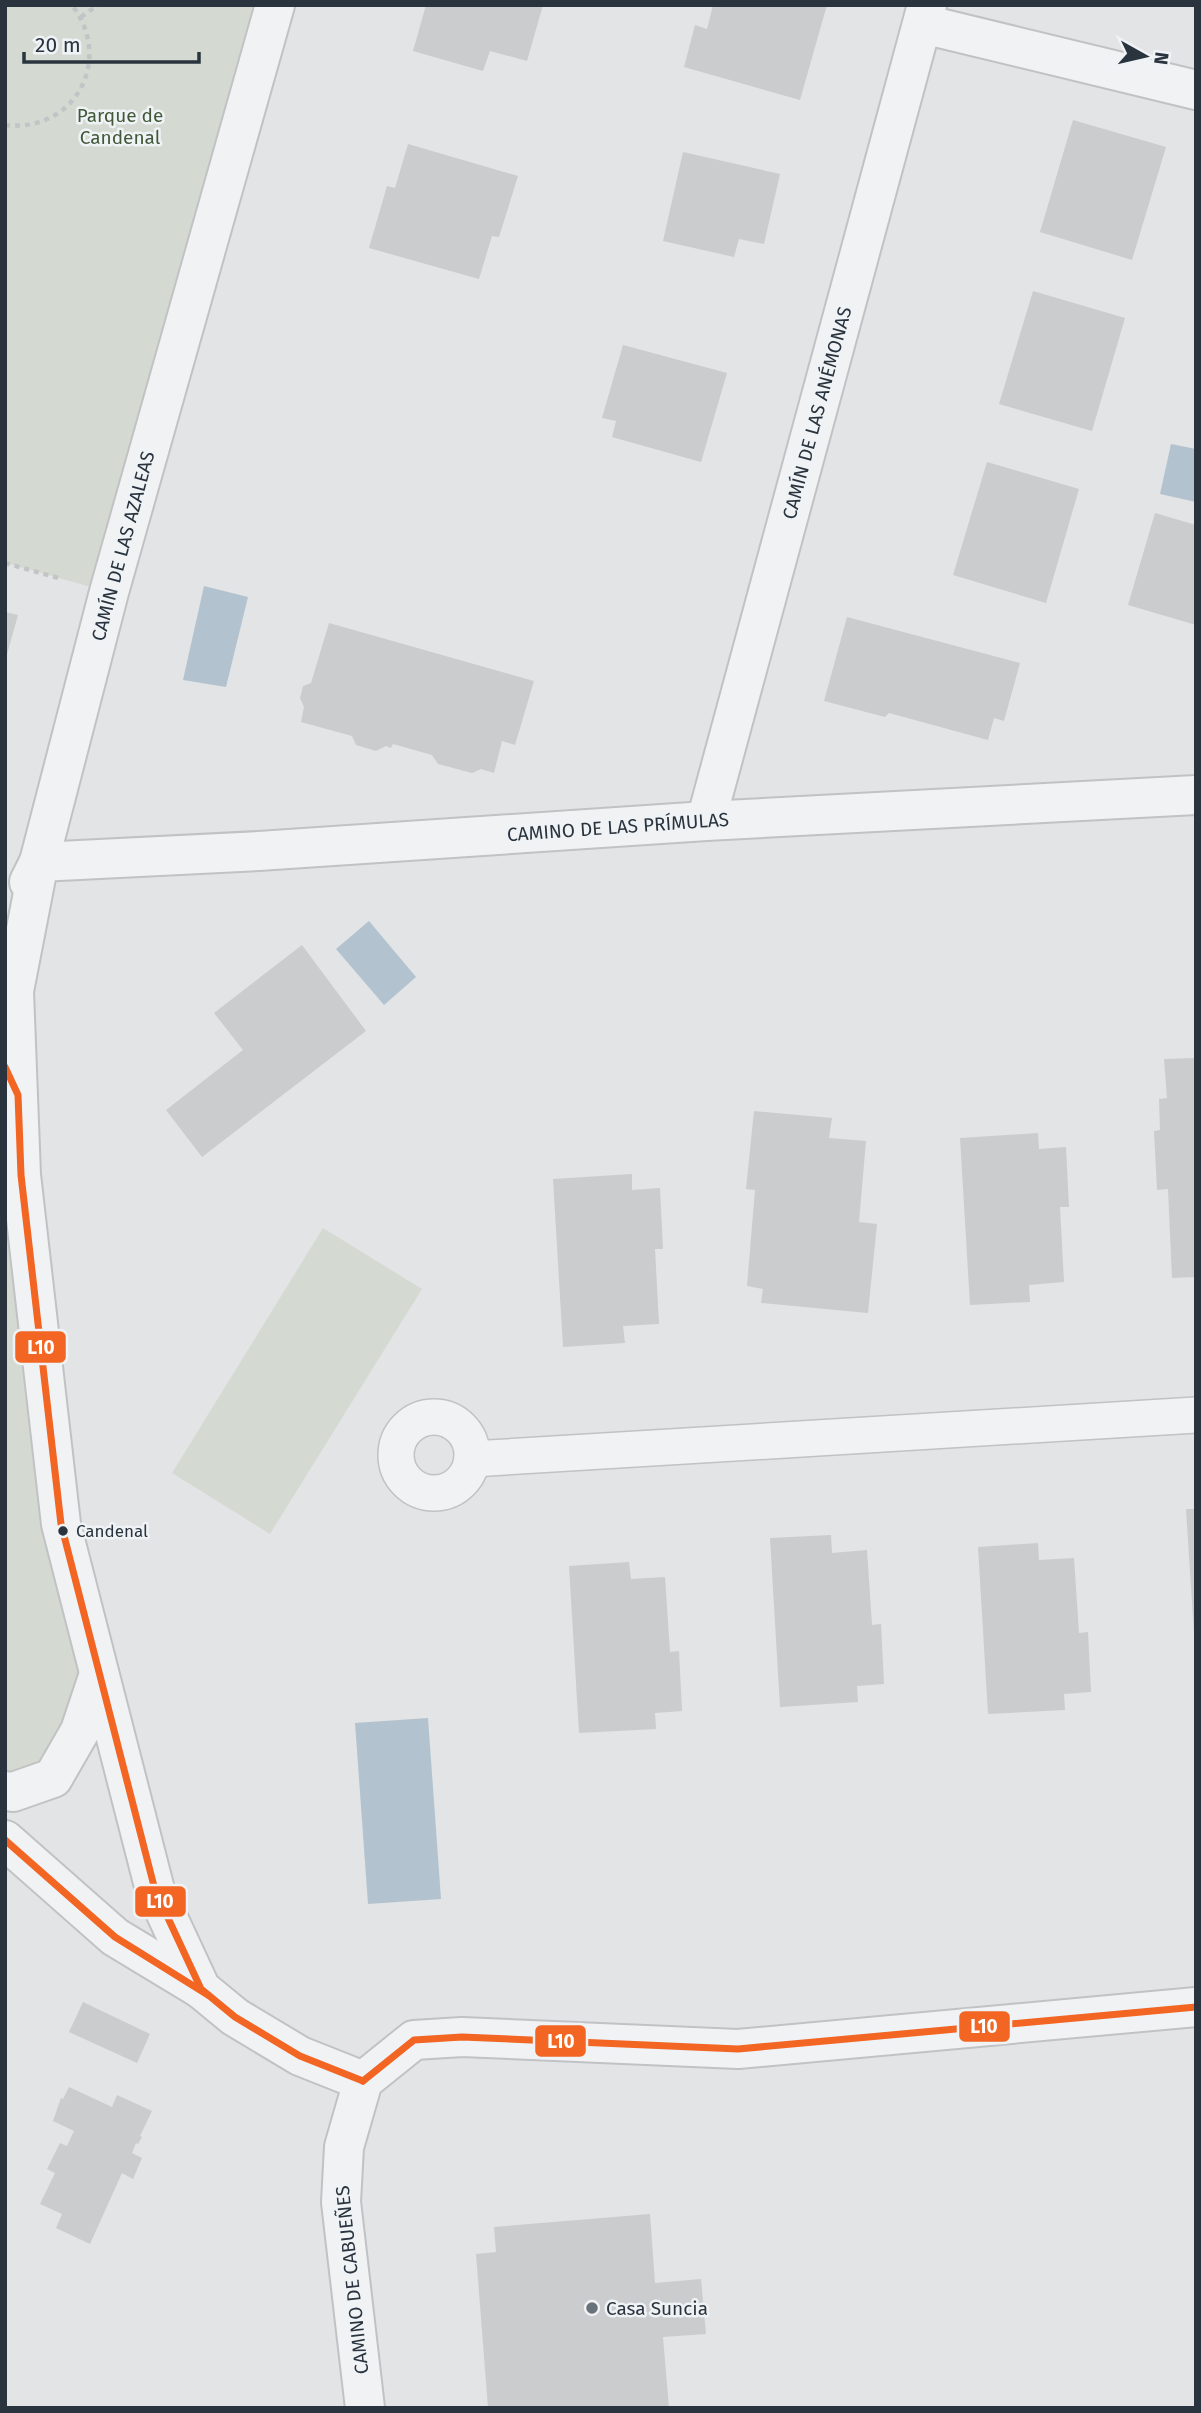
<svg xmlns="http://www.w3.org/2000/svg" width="1201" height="2413" font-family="'Fira Sans',sans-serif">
	<rect width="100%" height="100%" fill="#e2e4e6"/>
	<g fill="#d4dad2">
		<path d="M 5,5 L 275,5 L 109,592 L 5,563 Z"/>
		<path d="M 5,1066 L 99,1674 L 80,1731 L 5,1791 Z"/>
		<path d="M 323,1228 L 422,1289 L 270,1534 L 172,1473 Z"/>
	</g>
	<g fill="#b2c3cf">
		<path d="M 1171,444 L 1196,449 L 1196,502 L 1160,494 Z"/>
		<path d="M 204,586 L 248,597 L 226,687 L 183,680 Z"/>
		<path d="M 369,921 L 416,977 L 384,1005 L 336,949 Z"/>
		<path d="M 428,1718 L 441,1899 L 368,1904 L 355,1723 Z"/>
	</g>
	<g fill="#caccce">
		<path d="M 426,5 L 543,5 L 527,61 L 490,51 L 483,71 L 413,51 Z"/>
		<path d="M 713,5 L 827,5 L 800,100 L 684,67 L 695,25 L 707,29 Z"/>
		<path d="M 1073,120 L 1166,147 L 1132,260 L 1040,232 Z"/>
		<path d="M 408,144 L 518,176 L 499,237 L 492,236 L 479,279 L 369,248 L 387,186 L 395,188 Z"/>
		<path d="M 683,152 L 780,174 L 764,244 L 739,239 L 734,257 L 663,241 Z"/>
		<path d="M 1033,291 L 1125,318 L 1092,431 L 999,404 Z"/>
		<path d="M 623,345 L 727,373 L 701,462 L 612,437 L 616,421 L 602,418 Z"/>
		<path d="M 987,462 L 1079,489 L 1046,603 L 953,575 Z"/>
		<path d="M 1155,513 L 1196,525 L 1196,625 L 1128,605 Z"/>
		<path d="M 5,612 L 18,615 L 6,658 L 5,658 Z"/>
		<path d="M 847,617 L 1020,663 L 1004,721 L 994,718 L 988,740 L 889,713 L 885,717 L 824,701 Z"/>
		<path d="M 329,623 L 534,681 L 515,745 L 502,741 L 494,773 L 481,769 L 472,773 L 438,764 L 432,755 L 393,744 L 391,748 L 386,746 L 376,751 L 356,745 L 352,736 L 301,722 L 304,707 L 300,698 L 303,686 L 311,683 Z"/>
		<path d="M 302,945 L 366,1031 L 202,1157 L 166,1110 L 243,1050 L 214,1013 Z"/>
		<path d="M 1196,1058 L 1196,1277 L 1172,1278 L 1168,1189 L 1157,1190 L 1154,1131 L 1160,1130 L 1159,1099 L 1167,1098 L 1164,1059 Z"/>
		<path d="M 754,1111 L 832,1118 L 829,1138 L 866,1141 L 859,1222 L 877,1224 L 868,1313 L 761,1303 L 763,1289 L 747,1286 L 755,1190 L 746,1189 Z"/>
		<path d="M 1038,1133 L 1039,1149 L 1066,1147 L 1069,1207 L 1060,1207 L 1064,1282 L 1029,1285 L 1030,1302 L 970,1305 L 960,1138 Z"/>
		<path d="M 632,1174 L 632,1190 L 660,1188 L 663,1249 L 655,1249 L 659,1324 L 623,1326 L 625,1343 L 563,1347 L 553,1179 Z"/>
		<path d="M 1186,1509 L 1196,1509 L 1196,1634 L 1194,1634 Z"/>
		<path d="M 831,1535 L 832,1553 L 867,1550 L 872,1625 L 881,1624 L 884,1684 L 857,1686 L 858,1702 L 780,1707 L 770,1538 Z"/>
		<path d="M 1038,1543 L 1039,1560 L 1074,1558 L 1079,1633 L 1088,1632 L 1091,1692 L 1064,1694 L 1065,1710 L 988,1714 L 978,1547 Z"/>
		<path d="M 629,1562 L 631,1579 L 665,1577 L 670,1652 L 679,1651 L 682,1711 L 655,1713 L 656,1729 L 579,1733 L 569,1566 Z"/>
		<path d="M 83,2002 L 150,2034 L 137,2063 L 69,2032 Z"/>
		<path d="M 69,2087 L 112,2107 L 117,2095 L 152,2111 L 140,2136 L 142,2137 L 138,2144 L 136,2143 L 132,2153 L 142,2158 L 133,2179 L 122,2173 L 90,2244 L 56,2228 L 62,2214 L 40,2204 L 55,2173 L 47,2169 L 60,2143 L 67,2146 L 74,2131 L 53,2121 L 61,2098 L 63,2099 Z"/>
		<path d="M 650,2214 L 655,2283 L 701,2279 L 706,2334 L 663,2337 L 669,2408 L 488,2408 L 476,2254 L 496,2252 L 494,2227 Z"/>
	</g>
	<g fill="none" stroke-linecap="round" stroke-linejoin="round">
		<g stroke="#c0c2c4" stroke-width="38">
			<g id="service">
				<circle cx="434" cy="1455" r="38"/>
				<path d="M 472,1459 L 1196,1415"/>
			</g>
		</g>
		<g stroke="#c0c2c4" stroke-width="42">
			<g id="minor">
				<path d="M 275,5 L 109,592 L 39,862 L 14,991 L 21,1175 L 61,1524 L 155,1890 L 201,1989 L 235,2017 L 300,2056 L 363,2081"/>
				<path d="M 923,24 L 1196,90"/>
				<path d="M 706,821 L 927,5"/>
				<path d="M 29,882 L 39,862 L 259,851 L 706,821 L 1196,795"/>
				<path d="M 5,1791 L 13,1792 L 53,1778 L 80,1731 L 99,1674"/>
				<path d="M 5,1840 L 115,1937 L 201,1989"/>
				<path d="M 365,2408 L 341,2202 L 344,2147 L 363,2081 L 414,2040 L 462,2037 L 738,2049 L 1196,2007"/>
			</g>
		</g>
		<g stroke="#c2c5c7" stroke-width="4.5" stroke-dasharray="5 5" stroke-linecap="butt">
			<path d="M 81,17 L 98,5"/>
			<path d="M 5,125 C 75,133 114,60 72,5"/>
			<path d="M 5,563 L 62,579"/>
		</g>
		<use href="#service" stroke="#f1f2f4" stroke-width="35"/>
		<use href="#minor" stroke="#f1f2f4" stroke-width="38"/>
		<g stroke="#f0f3f6" stroke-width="12">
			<g id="bus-1">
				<path d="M 5,1067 L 18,1095 L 21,1175 L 61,1524 L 155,1890 L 201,1989 L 235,2017 L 300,2056 L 363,2081"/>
				<path d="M 5,1840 L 115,1937 L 208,1995"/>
				<path d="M 363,2081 L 414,2040 L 462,2037 L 738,2049 L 1196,2007"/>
			</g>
		</g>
		<use href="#bus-1" stroke="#f26522" stroke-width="7"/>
	</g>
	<circle fill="#2a343e" stroke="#f0f3f6" stroke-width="2.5" cx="63" cy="1531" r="6"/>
	<circle fill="#6a7279" stroke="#f0f3f6" stroke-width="2.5" cx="592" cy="2308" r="7"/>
	<g text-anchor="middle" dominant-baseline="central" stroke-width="5" stroke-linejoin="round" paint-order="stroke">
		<g font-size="17" fill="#2a343e" stroke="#f0f3f6" text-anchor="start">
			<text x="76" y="1531">Candenal</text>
		</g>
		<g font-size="19" fill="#425939" stroke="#f0f3f6">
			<text x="120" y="115">Parque de<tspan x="120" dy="22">Candenal</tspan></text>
		</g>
		<g font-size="19" fill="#2a343e" stroke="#f0f3f6">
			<text transform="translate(817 413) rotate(-75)">CAMÍN DE LAS ANÉMONAS</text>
			<text transform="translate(123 546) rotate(-75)">CAMÍN DE LAS AZALEAS</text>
			<text transform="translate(618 827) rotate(-4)">CAMINO DE LAS PRÍMULAS</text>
			<text transform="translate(352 2280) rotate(-96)">CAMINO DE CABUEÑES</text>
		</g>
		<g font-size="19" fill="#2a343e" stroke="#f0f3f6" text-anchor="start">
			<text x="606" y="2308">Casa Suncia</text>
		</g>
	</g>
	<g stroke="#f0f3f6" stroke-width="2.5">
		<rect x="14" y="1330" width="53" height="34" rx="7" fill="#f26522"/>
		<rect x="134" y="1885" width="53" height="33" rx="7" fill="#f26522"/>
		<rect x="958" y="2010" width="53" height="33" rx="7" fill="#f26522"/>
		<rect x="534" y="2024" width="53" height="34" rx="7" fill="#f26522"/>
	</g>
	<g font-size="19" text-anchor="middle" font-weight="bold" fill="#fff">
		<text x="41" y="1354">L10</text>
		<text x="160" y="1908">L10</text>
		<text x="984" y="2033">L10</text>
		<text x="561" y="2048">L10</text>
	</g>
	<rect width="1201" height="2413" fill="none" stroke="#2a343e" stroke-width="14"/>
	<g transform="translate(1145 56) rotate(98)" stroke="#f0f3f6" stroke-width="5" paint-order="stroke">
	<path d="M0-5L12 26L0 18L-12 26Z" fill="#2a343e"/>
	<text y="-10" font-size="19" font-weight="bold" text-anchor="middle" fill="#2a343e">N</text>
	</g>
	<path d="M24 52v10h175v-10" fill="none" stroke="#2a343e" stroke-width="3.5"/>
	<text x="35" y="52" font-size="21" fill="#2a343e" stroke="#f0f3f6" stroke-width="5" paint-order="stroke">20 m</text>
</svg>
